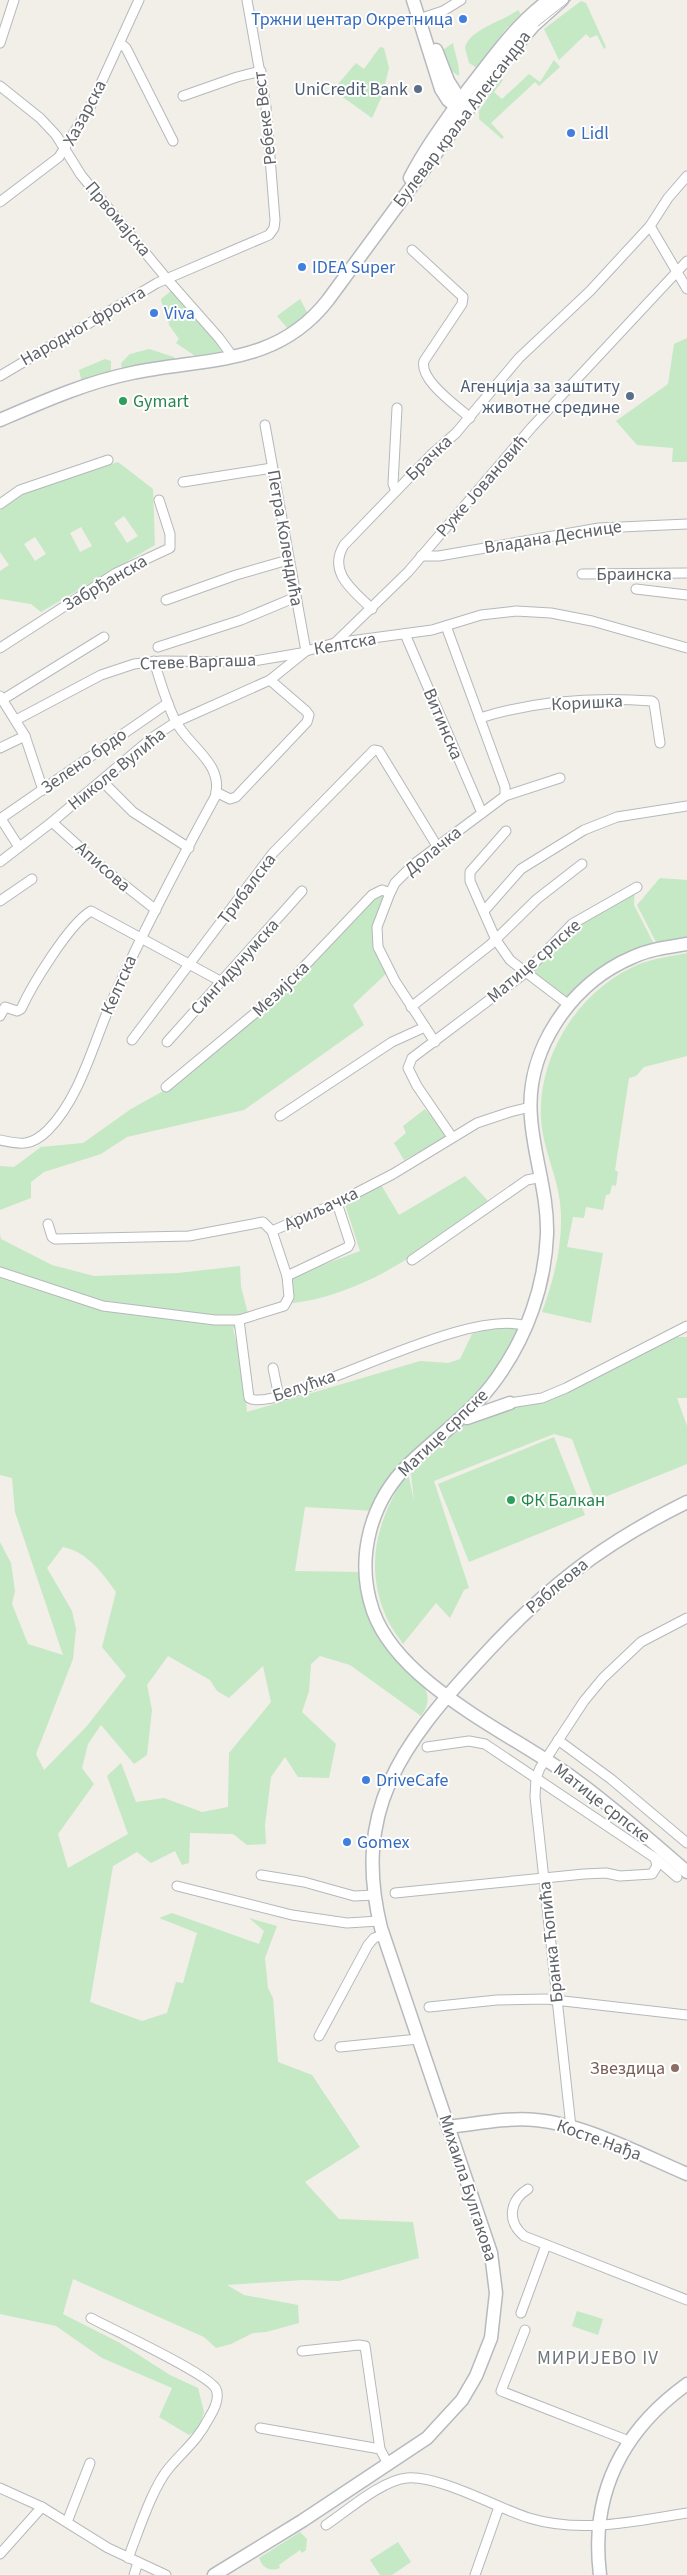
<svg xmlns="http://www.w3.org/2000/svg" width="687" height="2575" font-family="'Source Sans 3',sans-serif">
	<rect width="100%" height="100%" fill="#f1efe8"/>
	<g fill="#c5e8c5" fill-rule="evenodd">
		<path d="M 581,1 L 586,3 L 606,47 L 604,49 L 597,35 L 590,38 L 586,34 L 559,60 L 544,29 Z"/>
		<path d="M 518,10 L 521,14 L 505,30 L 477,68 L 469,63 L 465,48 C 468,30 503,21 518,10 Z"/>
		<path d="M 453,43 C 455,54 460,66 459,76 L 451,71 L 443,50 Z"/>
		<path d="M 380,47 L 384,48 L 389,68 L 382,96 L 372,118 L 333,90 L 356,63 L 364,69 Z"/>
		<path d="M 554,60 L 560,67 L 539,86 L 535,82 L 491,123 L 504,137 L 502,139 L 479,119 L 479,111 L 501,78 L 503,80 L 494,92 L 502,99 L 529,74 L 540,82 Z"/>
		<path d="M 171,291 L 216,340 L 222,352 L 198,358 L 176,343 L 179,339 L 169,325 L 168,316 L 165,317 L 161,299 Z"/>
		<path d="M 300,299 L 308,314 L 288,329 L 277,316 Z"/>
		<path d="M 687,338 L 687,462 L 672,462 L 673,448 L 637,445 L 616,421 L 668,384 L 674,344 Z"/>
		<path d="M 149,349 L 174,357 L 175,361 L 122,370 L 121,363 L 130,354 Z"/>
		<path d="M 105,359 L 111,361 L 111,373 L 82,383 L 79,370 Z"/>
		<path d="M 118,462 L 153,489 L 155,545 L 41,612 L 31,604 L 0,599 L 0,571 L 9,565 L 0,552 L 0,510 L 23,492 ZM 124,516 L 138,536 L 127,543 L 114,523 ZM 81,527 L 92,546 L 80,552 L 70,533 ZM 35,537 L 46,554 L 35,561 L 24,544 Z"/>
		<path d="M 660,878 L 687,880 L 687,942 L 658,946 L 637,905 Z"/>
		<path d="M 635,884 L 634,905 L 655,946 L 567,1002 L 523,970 L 570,922 Z"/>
		<path d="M 377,891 L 390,893 L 376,932 L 389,971 L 353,1005 L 364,1025 L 244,1110 L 127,1137 L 101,1154 L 44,1172 L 31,1182 L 31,1198 L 0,1210 L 0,1166 L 14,1167 L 41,1147 L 83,1143 L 131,1109 L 165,1090 L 263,1007 Z"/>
		<path d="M 687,953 L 687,1056 L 644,1067 L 636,1076 L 629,1078 L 615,1170 L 618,1172 L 616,1186 L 612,1185 L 610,1194 L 606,1195 L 603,1210 L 586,1207 L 584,1218 L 573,1217 L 567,1247 L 603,1253 L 591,1323 L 542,1312 C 553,1282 562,1248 561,1216 C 561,1182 543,1152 541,1119 C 538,1053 581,987 642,963 C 657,958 672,956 687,953 Z"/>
		<path d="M 425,1109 L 449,1136 L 404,1160 L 394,1143 L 406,1133 L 403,1126 Z"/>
		<path d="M 465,1176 L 489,1202 C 427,1247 364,1297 285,1304 L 290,1295 L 293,1276 L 360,1251 L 344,1201 L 380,1183 L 399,1215 Z"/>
		<path d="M 0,1234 L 1,1239 L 52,1265 L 94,1276 L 178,1273 L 240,1266 L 241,1287 L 249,1317 L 233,1329 L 243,1369 L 247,1412 L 420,1361 L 448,1363 L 460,1359 L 472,1334 L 502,1326 L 524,1325 L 482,1391 L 420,1452 L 376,1511 L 305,1507 L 295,1571 L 361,1572 C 364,1605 372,1632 394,1658 C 403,1668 422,1678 426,1691 C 430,1701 426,1709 421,1716 L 350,1665 L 320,1656 L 311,1664 L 309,1691 L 302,1712 L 336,1744 L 329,1778 L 298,1777 L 285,1757 L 271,1777 L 265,1825 L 266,1844 L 247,1845 L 233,1834 L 190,1833 L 189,1863 L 182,1865 L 175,1851 L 151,1863 L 137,1852 L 113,1866 L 90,2002 L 142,2021 L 167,2013 L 176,1982 L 183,1983 L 197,1933 L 159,1918 L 172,1913 L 259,1944 L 264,1931 L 249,1918 L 277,1926 L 265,1958 L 268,1988 L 273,1998 L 278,2062 L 312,2075 L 360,2147 L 305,2182 L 339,2219 L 413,2222 L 419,2258 L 339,2281 L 303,2280 L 227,2285 L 244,2295 L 298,2305 L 299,2323 L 266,2332 L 253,2333 L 231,2344 L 216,2348 L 204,2337 L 73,2279 L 63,2314 L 120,2343 L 170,2375 L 198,2388 L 204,2412 L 198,2430 L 189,2435 L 159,2417 L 172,2388 L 102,2358 L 56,2326 L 0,2314 L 0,1542 L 11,1563 L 15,1591 L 12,1604 L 28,1644 L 63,1655 L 15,1512 L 12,1478 L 0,1475 ZM 63,1547 C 87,1552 102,1572 116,1592 L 102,1647 L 126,1676 L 87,1726 L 44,1770 L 36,1754 L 73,1659 L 76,1629 L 72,1611 L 47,1568 ZM 168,1656 L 210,1680 L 217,1691 L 229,1698 L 263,1666 L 271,1702 L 229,1753 L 228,1807 L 202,1812 L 164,1798 L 136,1802 L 121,1763 L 107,1776 L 128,1834 L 68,1868 L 58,1834 L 94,1784 L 82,1768 L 88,1744 L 101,1725 L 134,1764 L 147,1755 L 152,1710 L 147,1685 Z"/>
		<path d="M 674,1337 L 687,1337 L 687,1398 L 677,1398 L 687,1426 L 687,1464 L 595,1501 L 572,1439 L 554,1434 L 434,1481 L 469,1588 L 464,1590 L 450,1618 L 436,1603 L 403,1644 C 397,1635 389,1625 385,1614 C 364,1563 378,1517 408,1472 L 414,1502 L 411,1473 L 463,1425 L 511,1402 L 556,1394 Z"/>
		<path d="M 554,1437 L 585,1515 L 469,1562 L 438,1484 Z"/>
		<path d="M 577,2311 L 603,2319 L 598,2335 L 572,2326 Z"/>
		<path d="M 300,2532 L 307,2539 L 306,2550 L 302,2553 L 300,2550 L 279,2565 L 280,2568 C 269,2572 263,2568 259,2558 Z"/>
		<path d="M 398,2542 L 411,2562 L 392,2575 L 380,2575 L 370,2560 Z"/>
	</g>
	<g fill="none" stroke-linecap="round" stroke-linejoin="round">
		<g stroke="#b5b8bc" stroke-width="11">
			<g id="street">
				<path d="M 419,19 L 443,11 L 461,0"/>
				<path d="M 0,43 L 14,0"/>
				<path d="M 120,43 L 126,48 L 173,141"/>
				<path d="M 0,86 L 40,118 L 56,135 L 81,175 L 167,279 L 219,338 L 233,357"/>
				<path d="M 183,96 L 237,77 L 261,71"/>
				<path d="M 0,202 L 59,157 L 91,105 L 139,0"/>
				<path d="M 650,226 L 687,289"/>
				<path d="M 412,250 L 463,297 L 462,304 L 424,361 C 419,380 456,405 470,418"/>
				<path d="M 0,376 L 157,283 L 269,235 L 274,228 L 275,220 L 266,107 L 247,0"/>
				<path d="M 265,425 L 306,651"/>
				<path d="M 183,482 L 272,468"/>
				<path d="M 396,491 L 393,484 L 397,408"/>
				<path d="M 0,504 L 20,490 L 108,460"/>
				<path d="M 421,556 L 439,556 L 599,528 L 687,524"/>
				<path d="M 582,574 L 687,573"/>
				<path d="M 636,589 L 687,595"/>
				<path d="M 166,600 L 236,575 L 288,560"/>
				<path d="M 372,609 C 354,591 327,573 344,545 L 431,455 L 456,433 L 519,358 L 590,291 L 650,226 L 668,198 L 687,176"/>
				<path d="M 446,626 L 505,787 L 505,796"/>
				<path d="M 405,634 L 482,813"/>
				<path d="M 335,643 L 408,572 L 532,427 L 687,261"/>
				<path d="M 158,647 L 241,620 L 296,597"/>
				<path d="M 0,648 L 116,573 L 170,548 L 170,534 L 159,500"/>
				<path d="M 0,696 L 25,736 L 43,790"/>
				<path d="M 2,700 L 104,637"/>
				<path d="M 480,718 C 534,701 595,697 652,701 L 654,703 L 660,743"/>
				<path d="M 16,720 L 101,675 L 134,664 L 161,661 L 248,662 L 301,653"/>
				<path d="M 0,748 L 25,736"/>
				<path d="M 102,781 L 133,812 L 189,848"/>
				<path d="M 216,792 L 230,799 L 236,797 L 307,722 L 309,715 L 306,711 L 270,680"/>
				<path d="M 0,819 L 168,703"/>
				<path d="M 1,819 L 19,847"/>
				<path d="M 52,822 L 104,869 L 156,910"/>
				<path d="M 506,831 L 470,872 L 470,881 L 496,940 L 510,960 L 569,1005"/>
				<path d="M 0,862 L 52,822 L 153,737 L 176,722 L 270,680 L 306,651 L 335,643 L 432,630 L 481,615 L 516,611 L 551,613 L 592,621 L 687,648"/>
				<path d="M 0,901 L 32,879"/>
				<path d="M 484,911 L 521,869 L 584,830 L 617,817 L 687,806"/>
				<path d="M 411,1007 L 490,945 L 537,899 L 582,864"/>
				<path d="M 0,1016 L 5,1007 L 17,1011 L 21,1009 C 32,985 69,924 91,911 L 222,982"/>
				<path d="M 132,1040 L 273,853 L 374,750 L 379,751 L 437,846"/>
				<path d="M 167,1042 L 302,891"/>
				<path d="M 435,1042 L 395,981 L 378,947 L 377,927 L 390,893 L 395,883 L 414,864 L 505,796 L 560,778"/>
				<path d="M 166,1087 L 278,994 L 372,895 L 382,890 L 390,893"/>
				<path d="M 280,1116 L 392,1042 L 425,1027"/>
				<path d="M 452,1137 L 417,1086 L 408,1068 L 412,1058 L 525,973 L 572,924 L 637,887"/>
				<path d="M 0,1140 C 21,1145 32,1146 48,1130 C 82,1096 95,1036 115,994 C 145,927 180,861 215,797 C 225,763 187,746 175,720 C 166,702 160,681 154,661"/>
				<path d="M 272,1231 L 337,1203 L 393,1174 L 477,1123 L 510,1112 L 530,1107"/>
				<path d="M 412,1260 L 527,1180 L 542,1177"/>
				<path d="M 0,1272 L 103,1306 L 215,1320 L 239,1320 L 284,1306 L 289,1297 L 287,1276 L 272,1231 L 263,1222 L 189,1236 L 55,1239 L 52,1237 L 48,1224"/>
				<path d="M 287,1276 L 348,1247 L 350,1243 L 337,1203"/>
				<path d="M 239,1320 L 249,1398 C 278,1416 462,1305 526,1326"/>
				<path d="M 273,1368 L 279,1397"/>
				<path d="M 510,1403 L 542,1398 L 566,1388 L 687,1326"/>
				<path d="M 558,1740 L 611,1779 L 687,1843"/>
				<path d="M 427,1747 L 469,1741 L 485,1744 L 655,1858 L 677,1877"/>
				<path d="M 261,1875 L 304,1882 L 354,1896 L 375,1895"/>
				<path d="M 177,1886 L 292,1915 L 347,1923 L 379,1921"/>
				<path d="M 395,1893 L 584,1874 L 606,1873 L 620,1876 L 652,1874 L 657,1866 L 655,1858"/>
				<path d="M 429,2007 L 497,2000 L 546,1999 L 687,2015"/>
				<path d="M 319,2036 L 368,1945 L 374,1938 L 383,1935"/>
				<path d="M 340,2047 L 418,2039"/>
				<path d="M 571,2127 L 535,1797 L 536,1778 L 540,1768 L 584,1701 L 603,1678 L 641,1642 L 687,1618"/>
				<path d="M 528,2189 C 510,2200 506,2221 524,2236 L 687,2300"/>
				<path d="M 521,2313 L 546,2245"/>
				<path d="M 91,2318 C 111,2329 209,2374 216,2389 C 220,2398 214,2410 209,2418 C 197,2441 185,2449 169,2468 C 152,2488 138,2533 128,2558"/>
				<path d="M 525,2330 L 501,2391 L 629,2441"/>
				<path d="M 302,2351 L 359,2345 L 365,2346 L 380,2449 L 388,2464"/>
				<path d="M 260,2428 L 380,2449"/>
				<path d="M 0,2488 L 42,2507 L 108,2548 L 166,2575"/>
				<path d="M 67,2522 L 90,2463"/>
				<path d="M 326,2525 C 347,2511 382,2480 407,2478 C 439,2475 497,2508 529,2518 C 582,2534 635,2521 687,2513"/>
				<path d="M 0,2554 L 42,2507"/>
				<path d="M 134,2575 L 138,2562"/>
				<path d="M 475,2575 L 499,2507"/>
			</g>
		</g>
		<g stroke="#b6babf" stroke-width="15">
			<g id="secondary">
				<path d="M 413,0 L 441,89 L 448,100 L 462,112"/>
				<path d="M 436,50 L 448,81 L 464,106"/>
				<path d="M 410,178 C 426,147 447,119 467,91 C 493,58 515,25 549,0"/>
				<path d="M 0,420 C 42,402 87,382 132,373 C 206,357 276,367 328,300 L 509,54 L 533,26 L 562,0"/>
				<path d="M 687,944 C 669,947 650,949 633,957 C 571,983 525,1050 531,1118 C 534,1158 548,1194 547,1234 C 545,1286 527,1336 497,1378 C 473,1412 439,1435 409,1464 C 370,1502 355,1559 373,1611 C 399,1685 511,1733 573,1778 C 613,1807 650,1840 687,1872"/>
				<path d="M 467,1418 L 510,1403"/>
				<path d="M 448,2127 C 476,2124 508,2117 536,2120 C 584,2124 642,2155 687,2174"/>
				<path d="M 214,2575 L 302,2521 L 427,2438 L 462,2400 L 476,2376 L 491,2338 L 496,2293 L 491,2253 L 381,1928 C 352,1811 401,1746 476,1664 C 542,1591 598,1546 687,1502"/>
				<path d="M 600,2575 C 590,2494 622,2431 687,2384"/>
			</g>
		</g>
		<use href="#street" stroke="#fff" stroke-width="9"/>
		<use href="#secondary" stroke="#fff" stroke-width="12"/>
		<path stroke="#b6b7b8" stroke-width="1" d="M 538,26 L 571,0"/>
	</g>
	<g fill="#3f7fe0" stroke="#fff" stroke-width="2">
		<circle cx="463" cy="19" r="5"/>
		<circle cx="571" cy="133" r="5"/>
		<circle cx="302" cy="267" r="5"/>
		<circle cx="154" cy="313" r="5"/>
		<circle cx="366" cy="1780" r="5"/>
		<circle cx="347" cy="1842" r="5"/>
	</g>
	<g fill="#5c6f8a" stroke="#fff" stroke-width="2">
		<circle cx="418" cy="89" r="5"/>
		<circle cx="630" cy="396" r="5"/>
	</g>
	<g fill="#2e9e5b" stroke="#fff" stroke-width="2">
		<circle cx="123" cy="401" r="5"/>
		<circle cx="511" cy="1500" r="5"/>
	</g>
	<circle fill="#8d6e63" stroke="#fff" stroke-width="2" cx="675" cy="2068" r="5"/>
	<g text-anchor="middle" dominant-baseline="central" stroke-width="4" stroke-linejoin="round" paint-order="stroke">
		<g font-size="18" fill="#366cbe" stroke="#fff" text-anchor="start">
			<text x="453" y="19" text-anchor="end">Тржни центар Окретница</text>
			<text x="581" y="133">Lidl</text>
			<text x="312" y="267">IDEA Super</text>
			<text x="164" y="313">Viva</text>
			<text x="376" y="1780">DriveCafe</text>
			<text x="357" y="1842">Gomex</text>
		</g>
		<g font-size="18" fill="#4e5e75" stroke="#fff" text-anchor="end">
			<text x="408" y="89">UniCredit Bank</text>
			<text x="620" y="386">Агенција за заштиту<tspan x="620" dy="21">животне средине</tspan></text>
		</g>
		<g font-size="18" fill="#5f6368" stroke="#fff">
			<text transform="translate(85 113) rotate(-62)">Хазарска</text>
			<text transform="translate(265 118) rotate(-97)">Ребеке Вест</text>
			<text transform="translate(462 119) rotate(-53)">Булевар краља Александра</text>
			<text transform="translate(118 219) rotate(50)">Првомајска</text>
			<text transform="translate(83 326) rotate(-30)">Народног фронта</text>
			<text transform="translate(429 458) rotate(-44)">Брачка</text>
			<text transform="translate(482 486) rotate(-49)">Руже Јовановић</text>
			<text transform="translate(553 537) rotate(-9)">Владана Деснице</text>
			<text transform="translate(285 538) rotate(80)">Петра Колендића</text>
			<text x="634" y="574">Браинска</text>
			<text transform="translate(105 583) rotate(-30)">Забрђанска</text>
			<text transform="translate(345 644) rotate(-10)">Келтска</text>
			<text transform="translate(198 662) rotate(-2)">Стеве Варгаша</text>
			<text transform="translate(587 703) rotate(-3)">Коришка</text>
			<text transform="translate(443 724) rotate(67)">Витинска</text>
			<text transform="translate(84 761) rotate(-35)">Зелено брдо</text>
			<text transform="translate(117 769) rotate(-39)">Николе Вулића</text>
			<text transform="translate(433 851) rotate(-39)">Долачка</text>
			<text transform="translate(103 867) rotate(41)">Аписова</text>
			<text transform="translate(247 889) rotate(-53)">Трибалска</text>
			<text transform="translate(534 961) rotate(-41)">Матице српске</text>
			<text transform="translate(235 967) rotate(-48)">Сингидунумска</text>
			<text transform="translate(119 985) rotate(-66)">Келтска</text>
			<text transform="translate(281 989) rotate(-44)">Мезијска</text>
			<text transform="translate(321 1209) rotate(-25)">Ариљачка</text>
			<text transform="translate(304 1386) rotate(-19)">Белућка</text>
			<text transform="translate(443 1433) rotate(-44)">Матице српске</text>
			<text transform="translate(557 1586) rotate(-40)">Раблеова</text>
			<text transform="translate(602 1803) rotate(38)">Матице српске</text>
			<text transform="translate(551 1942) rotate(-96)">Бранка Ћопића</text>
			<text transform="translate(599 2140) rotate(20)">Косте Нађа</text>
			<text transform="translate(468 2188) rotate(72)">Михаила Булгакова</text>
		</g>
		<g font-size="18" fill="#27864d" stroke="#fff" text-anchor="start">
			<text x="133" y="401">Gymart</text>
			<text x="521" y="1500">ФК Балкан</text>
		</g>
		<g font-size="18" fill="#785e54" stroke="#fff" text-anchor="end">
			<text x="665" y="2068">Звездица</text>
		</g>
		<g font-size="19" letter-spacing="1" fill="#70757a" stroke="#fff">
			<text x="598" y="2358">МИРИЈЕВО IV</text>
		</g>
	</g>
</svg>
